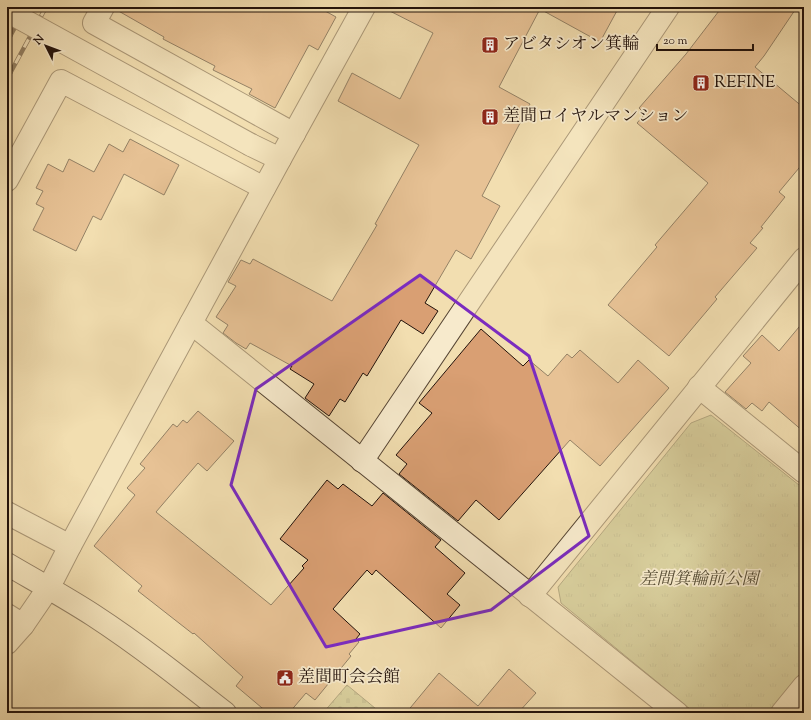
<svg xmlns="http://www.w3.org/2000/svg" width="811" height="720" font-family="'Sorts Mill Goudy','Noto Serif JP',serif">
	<defs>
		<pattern id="cemetery-stones" width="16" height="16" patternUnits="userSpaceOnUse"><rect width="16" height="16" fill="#bcc18a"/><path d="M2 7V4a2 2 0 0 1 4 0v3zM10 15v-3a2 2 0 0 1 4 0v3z" fill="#a1a576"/></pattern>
		<pattern id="park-tufts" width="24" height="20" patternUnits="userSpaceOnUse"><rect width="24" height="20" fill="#bcc18a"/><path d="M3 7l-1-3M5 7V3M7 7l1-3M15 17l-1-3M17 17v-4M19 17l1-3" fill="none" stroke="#a1a576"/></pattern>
	</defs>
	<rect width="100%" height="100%" fill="#f2deb0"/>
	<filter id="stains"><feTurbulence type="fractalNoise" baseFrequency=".005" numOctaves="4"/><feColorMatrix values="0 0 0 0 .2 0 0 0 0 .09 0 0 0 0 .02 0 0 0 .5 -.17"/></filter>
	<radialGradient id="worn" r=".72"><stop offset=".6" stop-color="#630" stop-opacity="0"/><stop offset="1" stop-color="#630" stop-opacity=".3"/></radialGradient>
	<path fill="url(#cemetery-stones)" stroke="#6f6a4a" d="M 347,685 L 381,713 L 323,713 Z"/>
	<path fill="url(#park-tufts)" stroke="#6f6a4a" d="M 711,415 L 804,489 L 804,669 L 768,713 L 695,713 L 561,603 L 558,587 L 691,423 Z"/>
	<g fill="#d99f73" stroke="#22120b">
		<path d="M 115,7 L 318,7 L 336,17 L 318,50 L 309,45 L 275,108 L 249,94 L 252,89 L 213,70 L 215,66 L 163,39 L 164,37 L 115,9 Z"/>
		<path d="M 382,7 L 619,7 L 600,42 L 540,9 L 499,87 L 530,104 L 482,196 L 500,206 L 471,259 L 456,250 L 425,303 L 438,311 L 423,334 L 401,320 L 367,376 L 363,373 L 345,402 L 340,399 L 329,416 L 305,398 L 314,384 L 290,369 L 292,366 L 250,343 L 246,349 L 236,343 L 223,333 L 228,325 L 216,317 L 236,286 L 228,282 L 241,260 L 250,264 L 253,259 L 332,301 L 377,225 L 375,224 L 419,145 L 338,101 L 352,73 L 400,99 L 433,33 Z"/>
		<path d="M 722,7 L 797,7 L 764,56 L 755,67 L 804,108 L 804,162 L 779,192 L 785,197 L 761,227 L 763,228 L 750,243 L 757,248 L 715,297 L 717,299 L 669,356 L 608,305 L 657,247 L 655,245 L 708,183 L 637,123 L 645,114 L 639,108 L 686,54 Z"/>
		<path d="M 130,139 L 179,165 L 164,195 L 124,174 L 101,220 L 93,216 L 76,251 L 33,230 L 44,208 L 36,204 L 43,191 L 36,188 L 48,164 L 63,172 L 69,159 L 94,172 L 109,144 L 123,152 Z"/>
		<path d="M 804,321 L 804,432 L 769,402 L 762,411 L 752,403 L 746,409 L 725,392 L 751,363 L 743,356 L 762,335 L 779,351 Z"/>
		<path d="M 481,329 L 523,366 L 529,360 L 548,376 L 567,354 L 572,358 L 580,350 L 618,383 L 638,360 L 669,388 L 600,466 L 570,440 L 499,520 L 476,500 L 458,521 L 399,474 L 407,464 L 396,455 L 432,413 L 419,403 Z"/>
		<path d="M 198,411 L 234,441 L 207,471 L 198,463 L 156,512 L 271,605 L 304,568 L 302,566 L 308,560 L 280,539 L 327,480 L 338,489 L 343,484 L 372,506 L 383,493 L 441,540 L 435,547 L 465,573 L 447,594 L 460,605 L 441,628 L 376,570 L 372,575 L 367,570 L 333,609 L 360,634 L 356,639 L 359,642 L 349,654 L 351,656 L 315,700 L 306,693 L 289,713 L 268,713 L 236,686 L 243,677 L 194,633 L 193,634 L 138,591 L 142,586 L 94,546 L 135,495 L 127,488 L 145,468 L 140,464 L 173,424 L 177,427 L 183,420 L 187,423 Z"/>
		<path d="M 509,669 L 536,693 L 518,713 L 406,713 L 439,673 L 478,706 Z"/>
	</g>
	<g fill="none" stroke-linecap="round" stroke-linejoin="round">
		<g stroke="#564534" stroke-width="24">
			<g id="street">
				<path d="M 103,7 L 94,23 L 294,134"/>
				<path d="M 251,145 L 280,159"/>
				<path d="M 7,180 L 61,81 L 264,188"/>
				<path d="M 191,323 L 677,713"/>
				<path d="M 699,387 L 804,472"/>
				<path d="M 362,461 L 668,7"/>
				<path d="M 7,513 L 70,546"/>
				<path d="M 530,596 L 804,259"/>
				<path d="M 7,615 L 23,625 L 49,587 L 70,546 L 280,159 L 364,7"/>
				<path d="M 7,643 L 23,625"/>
				<path d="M 782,713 L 804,686"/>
			</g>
		</g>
		<g stroke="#22120b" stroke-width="24">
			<path id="secondary" d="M 7,564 C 36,581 65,597 93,615 C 139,645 182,679 225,713"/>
		</g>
		<use href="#street" stroke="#f7eacc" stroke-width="22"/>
		<use href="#secondary" stroke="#f7eacc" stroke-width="22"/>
		<g stroke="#22120b" stroke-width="4.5">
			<g id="rail">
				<path d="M 7,42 L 26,7"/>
				<path d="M 7,79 L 46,7"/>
			</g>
		</g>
		<use href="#rail" stroke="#f7eacc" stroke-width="3" stroke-dasharray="9" stroke-linecap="butt"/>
		<g stroke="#564534" stroke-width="24" stroke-linecap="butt">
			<path id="street-bridge" d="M 7,11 L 251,145"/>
		</g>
		<use href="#street-bridge" stroke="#f7eacc" stroke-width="22"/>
	</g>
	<path d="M0 0H811V720H0ZM 420,275 L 529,356 L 589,536 L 491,610 L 326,647 L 231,485 L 256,389 Z" fill="#f2deb0" fill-opacity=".55" fill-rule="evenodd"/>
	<path fill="none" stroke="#7b2cbf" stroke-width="3" stroke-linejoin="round" d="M 420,275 L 529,356 L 589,536 L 491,610 L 326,647 L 231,485 L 256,389 Z"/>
	<defs>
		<g id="building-square" transform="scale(0.9)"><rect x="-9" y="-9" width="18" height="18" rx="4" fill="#8f2418" stroke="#f7eacc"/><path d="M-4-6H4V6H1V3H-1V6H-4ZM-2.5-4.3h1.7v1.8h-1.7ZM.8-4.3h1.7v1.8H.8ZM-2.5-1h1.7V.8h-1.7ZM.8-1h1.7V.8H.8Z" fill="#fff"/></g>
		<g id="civic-square" transform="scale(0.9)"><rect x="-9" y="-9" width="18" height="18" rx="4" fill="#8f2418" stroke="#f7eacc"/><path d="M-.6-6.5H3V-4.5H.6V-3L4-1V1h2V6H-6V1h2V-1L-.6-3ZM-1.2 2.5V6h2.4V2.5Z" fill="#fff"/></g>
	</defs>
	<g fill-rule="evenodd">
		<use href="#building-square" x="490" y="45"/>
		<use href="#building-square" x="701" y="83"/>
		<use href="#building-square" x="490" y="117"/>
		<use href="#civic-square" x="285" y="678"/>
	</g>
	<g text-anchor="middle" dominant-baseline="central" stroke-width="3.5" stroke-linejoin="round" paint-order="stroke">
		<g font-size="17" fill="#22120b" stroke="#f7eacc" text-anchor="start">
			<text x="503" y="45">アビタシオン箕輪</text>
			<text x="714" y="83">REFINE</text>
			<text x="503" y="117">差間ロイヤルマンション</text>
			<text x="298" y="678">差間町会会館</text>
		</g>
		<g font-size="17" font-style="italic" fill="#584f37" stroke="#f7eacc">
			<text x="699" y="580">差間箕輪前公園</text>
		</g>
	</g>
	<rect width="811" height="720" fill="none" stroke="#f2deb0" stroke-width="24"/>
	<rect x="8" y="8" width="795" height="704" fill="none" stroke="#22120b" stroke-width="2"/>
	<rect x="12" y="12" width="787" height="696" fill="none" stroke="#22120b"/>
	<g transform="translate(46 46) rotate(312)" stroke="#f7eacc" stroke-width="3" paint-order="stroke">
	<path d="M0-3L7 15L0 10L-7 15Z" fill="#22120b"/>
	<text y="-6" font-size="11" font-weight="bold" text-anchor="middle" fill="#22120b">N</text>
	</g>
	<path d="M657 44v6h96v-6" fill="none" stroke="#22120b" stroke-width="2"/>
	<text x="663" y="44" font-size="12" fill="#22120b" stroke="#f7eacc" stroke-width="3" paint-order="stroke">20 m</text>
	<rect width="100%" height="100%" filter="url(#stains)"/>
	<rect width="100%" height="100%" fill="url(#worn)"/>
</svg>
